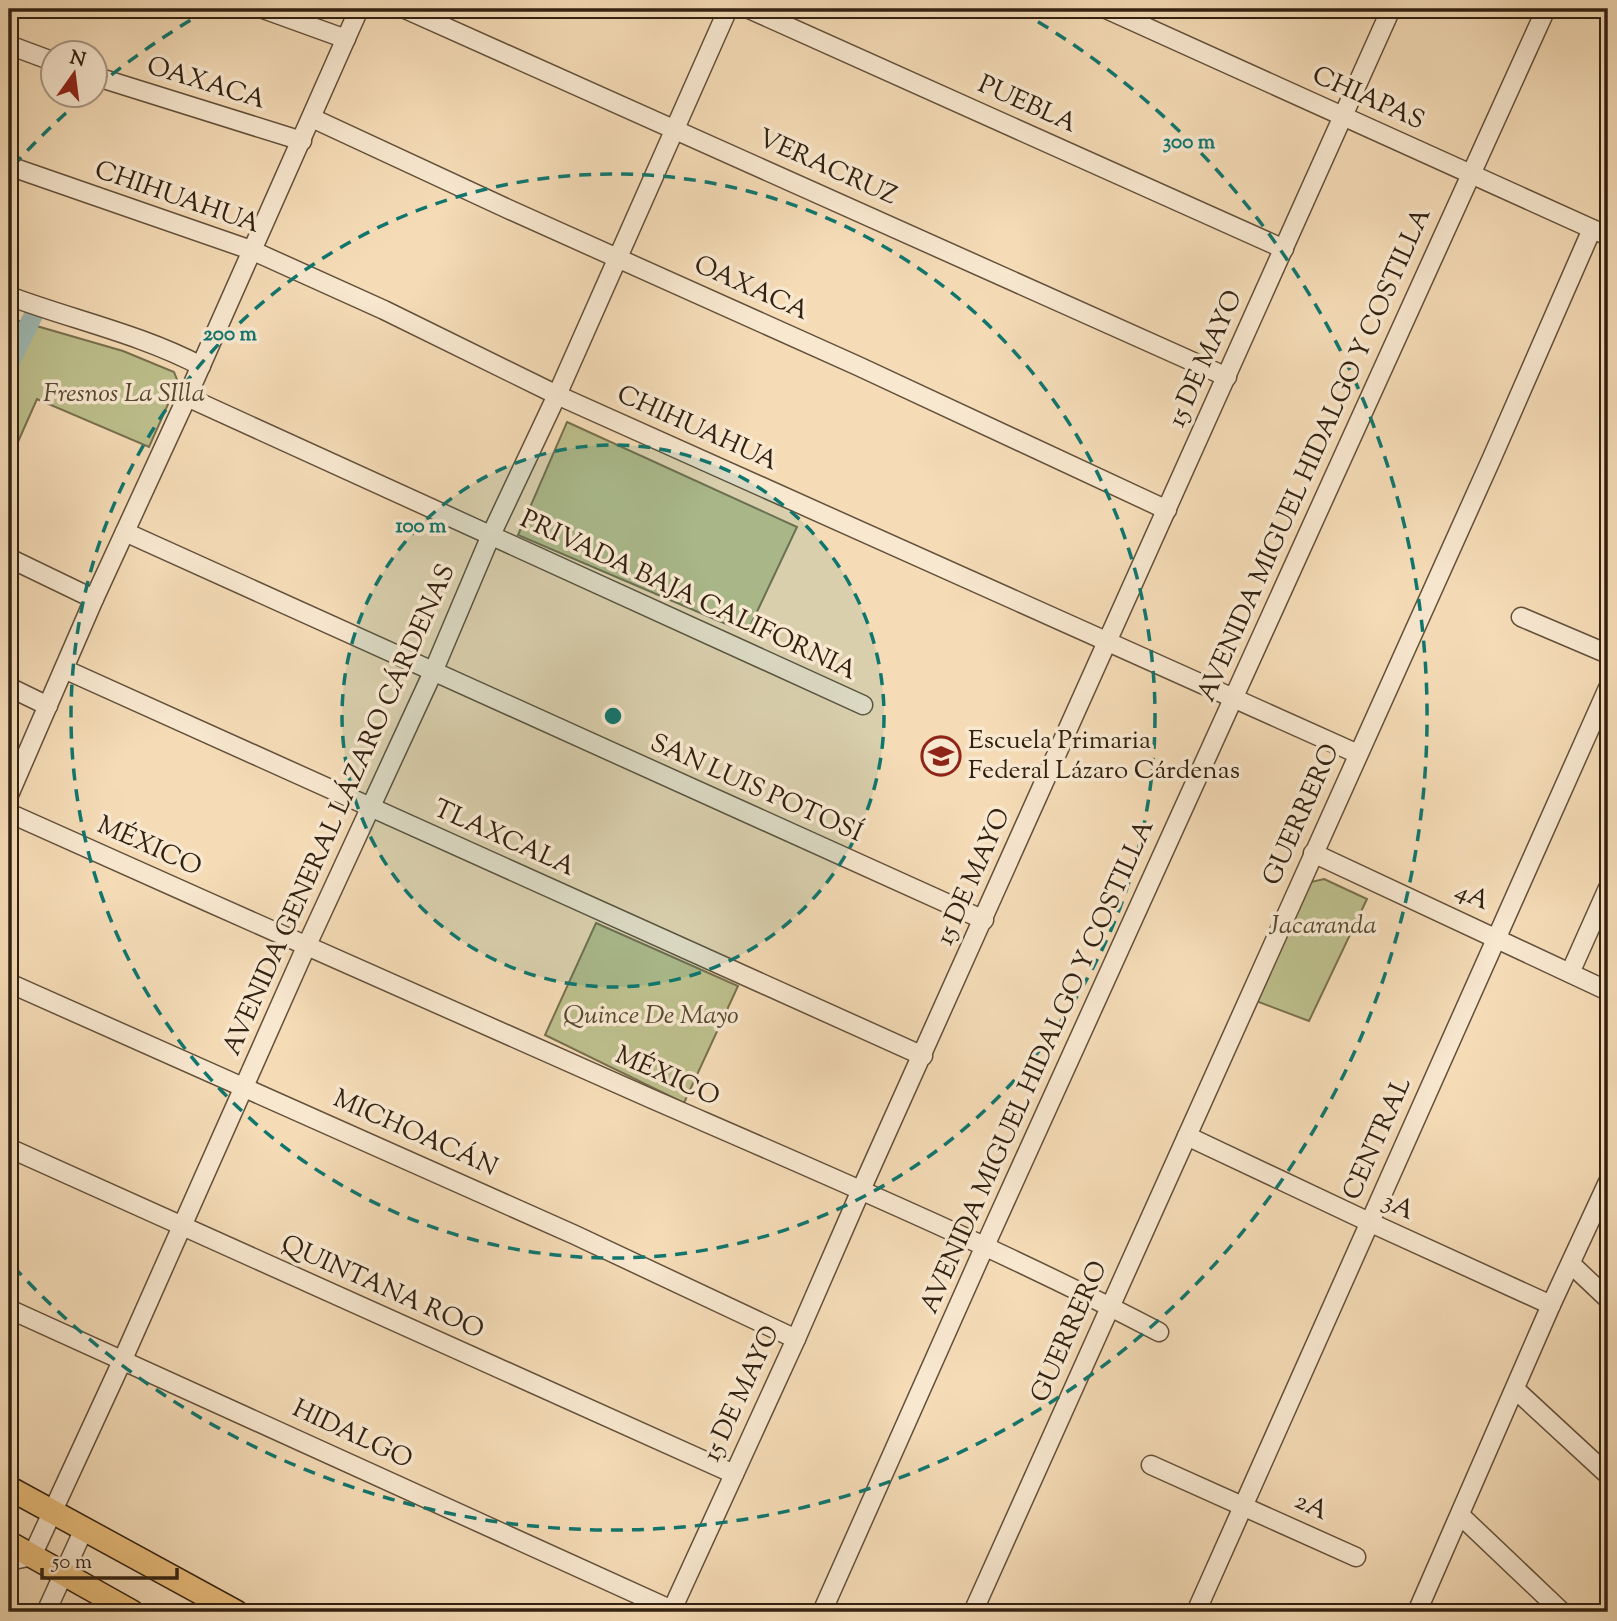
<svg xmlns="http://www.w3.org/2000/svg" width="1617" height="1621" font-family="'Sorts Mill Goudy',serif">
	<rect width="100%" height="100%" fill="#f5dcb7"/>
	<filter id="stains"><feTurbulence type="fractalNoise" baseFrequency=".00286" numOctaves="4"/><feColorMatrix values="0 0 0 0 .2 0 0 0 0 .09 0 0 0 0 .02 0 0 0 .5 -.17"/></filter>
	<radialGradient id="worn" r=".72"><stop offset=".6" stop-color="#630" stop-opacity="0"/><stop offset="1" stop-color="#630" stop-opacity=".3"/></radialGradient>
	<g fill="#bdc08d" stroke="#78704f" stroke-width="2">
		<path d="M 9,318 L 123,351 L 174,372 L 178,382 L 149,447 L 37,399 L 9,462 Z"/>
		<path d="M 567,422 L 797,527 L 747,633 L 518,535 Z"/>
		<path d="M 1324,879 L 1367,899 L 1309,1021 L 1256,1001 L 1311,882 Z"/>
		<path d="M 596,923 L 738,986 L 684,1103 L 545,1035 Z"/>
	</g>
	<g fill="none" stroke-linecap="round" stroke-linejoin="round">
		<path stroke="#9dbab5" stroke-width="19" d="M 9,364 L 38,306"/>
		<g stroke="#63503a" stroke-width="21">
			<g id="minor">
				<path d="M 263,9 L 346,39"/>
				<path d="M 405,9 L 1227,377"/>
				<path d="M 749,9 L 1284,249"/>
				<path d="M 1106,9 L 1608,236"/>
				<path d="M 9,45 L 52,61"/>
				<path d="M 94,76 L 302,141"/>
				<path d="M 312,118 L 508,209 L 858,366 L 1167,510"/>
				<path d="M 9,166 L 251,250 L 384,310 L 557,395 L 1358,754"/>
				<path d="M 9,296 C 73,320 140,334 201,366"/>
				<path d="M 187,397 L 863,705"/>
				<path d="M 125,532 L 984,920"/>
				<path d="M 9,558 L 94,599"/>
				<path d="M 1521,617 L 1608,654"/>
				<path d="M 64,669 L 923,1056"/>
				<path d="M 9,687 L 48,706"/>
				<path d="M 9,795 L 94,599 L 187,397 L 359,9"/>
				<path d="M 9,813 C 223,909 437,1004 652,1099 C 822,1173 994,1246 1159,1332"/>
				<path d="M 1313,853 L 1608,991"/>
				<path d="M 1570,973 L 1608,888"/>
				<path d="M 9,983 L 575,1235 L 796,1339"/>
				<path d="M 1187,1136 L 1369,1222 L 1551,1305"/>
				<path d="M 9,1148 L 734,1474"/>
				<path d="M 1571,1264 L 1608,1299"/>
				<path d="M 9,1309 L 672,1610"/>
				<path d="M 1516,1390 L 1608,1475"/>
				<path d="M 1151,1465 L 1356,1557"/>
				<path d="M 1460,1515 L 1562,1612"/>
				<path d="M 9,1561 L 32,1556 L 123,1359 L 306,947 L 433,672 L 491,535 L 557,395 L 728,9"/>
				<path d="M 46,1612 L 84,1529"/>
				<path d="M 671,1612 L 796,1339 L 861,1190 L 1391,9"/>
				<path d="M 822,1612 L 984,1248 L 1546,9"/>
				<path d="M 973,1612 L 1491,460 L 1592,229"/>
				<path d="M 1196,1612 L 1608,688"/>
				<path d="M 1417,1612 L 1551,1305 L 1608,1182"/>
			</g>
		</g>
		<g stroke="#322111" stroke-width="26">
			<g id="major">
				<path d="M 9,1488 L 236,1612"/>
				<path d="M 9,1543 L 132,1612"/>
			</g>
		</g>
		<use href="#minor" stroke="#f8e8d0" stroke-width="18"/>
		<use href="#major" stroke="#eabe7c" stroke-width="23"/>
	</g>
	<circle cx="613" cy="716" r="271" fill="#0f766e" fill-opacity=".12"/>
	<g fill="none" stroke="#0f766e" stroke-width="3.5" stroke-dasharray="12 9">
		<circle cx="613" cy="716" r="271"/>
		<circle cx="613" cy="716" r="542"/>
		<path d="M13 166A814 814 0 0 1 84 97M95 88A814 814 0 0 1 206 11M1020 11A814 814 0 1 1 13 1266"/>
	</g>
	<defs>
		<g id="school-ring" transform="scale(2.0125)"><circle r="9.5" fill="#f8e8d0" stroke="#8f2418" stroke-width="1.5"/><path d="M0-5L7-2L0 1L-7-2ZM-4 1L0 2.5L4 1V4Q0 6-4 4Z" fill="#8f2418"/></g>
	</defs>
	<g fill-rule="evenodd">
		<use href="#school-ring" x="941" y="756"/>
	</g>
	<g text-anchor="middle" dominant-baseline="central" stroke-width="7" stroke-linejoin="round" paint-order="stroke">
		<g font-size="26" fill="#322111" stroke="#f8e8d0">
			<text transform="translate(206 84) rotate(17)">OAXACA</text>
			<text transform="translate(1368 99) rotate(24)">CHIAPAS</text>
			<text transform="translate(1027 105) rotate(24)">PUEBLA</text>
			<text transform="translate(827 168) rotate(24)">VERACRUZ</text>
			<text transform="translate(177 198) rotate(19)">CHIHUAHUA</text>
			<text transform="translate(751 289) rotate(24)">OAXACA</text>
			<text transform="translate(1206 359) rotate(-66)">15 DE MAYO</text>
			<text transform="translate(697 429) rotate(24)">CHIHUAHUA</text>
			<text transform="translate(1315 455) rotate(-66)">AVENIDA MIGUEL HIDALGO Y COSTILLA</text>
			<text transform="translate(688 596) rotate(25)">PRIVADA BAJA CALIFORNIA</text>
			<text transform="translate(756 789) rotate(24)">SAN LUIS POTOSÍ</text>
			<text transform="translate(340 810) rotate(-66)">AVENIDA GENERAL LÁZARO CÁRDENAS</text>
			<text transform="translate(1302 815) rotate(-66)">GUERRERO</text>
			<text transform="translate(504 839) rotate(24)">TLAXCALA</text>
			<text transform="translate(149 847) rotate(24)">MÉXICO</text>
			<text transform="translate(974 877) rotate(-66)">15 DE MAYO</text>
			<text transform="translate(1472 897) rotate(24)">4A</text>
			<text transform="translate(1038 1067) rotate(-66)">AVENIDA MIGUEL HIDALGO Y COSTILLA</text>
			<text transform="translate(667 1077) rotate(24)">MÉXICO</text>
			<text transform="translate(415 1134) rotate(24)">MICHOACÁN</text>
			<text transform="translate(1378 1139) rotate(-66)">CENTRAL</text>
			<text transform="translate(1398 1207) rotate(25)">3A</text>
			<text transform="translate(382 1288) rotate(24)">QUINTANA ROO</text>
			<text transform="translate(1070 1332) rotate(-66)">GUERRERO</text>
			<text transform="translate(742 1394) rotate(-65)">15 DE MAYO</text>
			<text transform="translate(352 1435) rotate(25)">HIDALGO</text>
			<text transform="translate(1311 1507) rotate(25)">2A</text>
		</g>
		<g font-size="26" font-style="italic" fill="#554930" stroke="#f8e8d0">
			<text x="124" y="394">Fresnos La SIlla</text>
			<text x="1323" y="926">Jacaranda</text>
			<text x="651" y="1016">Quince De Mayo</text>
		</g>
		<g font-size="26" fill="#322111" stroke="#f8e8d0" text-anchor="start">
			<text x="968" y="741">Escuela Primaria<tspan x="968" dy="30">Federal Lázaro Cárdenas</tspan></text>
		</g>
	</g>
	<circle cx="613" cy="716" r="10" fill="#0f766e" stroke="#f8e8d0" stroke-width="3.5"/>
	<g font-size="21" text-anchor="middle" font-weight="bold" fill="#0f766e" stroke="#f8e8d0" stroke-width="7" stroke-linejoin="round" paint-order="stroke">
		<text x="1189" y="148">300 m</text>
		<text x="230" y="340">200 m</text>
		<text x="421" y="532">100 m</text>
	</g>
	<rect width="1617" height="1621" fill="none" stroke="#f5dcb7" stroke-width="35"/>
	<rect x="10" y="10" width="1596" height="1600" fill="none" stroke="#322111" stroke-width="3.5"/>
	<rect x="18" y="18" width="1582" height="1586" fill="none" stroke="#322111" stroke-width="2"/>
	<g transform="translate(74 74) rotate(14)"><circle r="33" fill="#f8e8d0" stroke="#a99884" stroke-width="2"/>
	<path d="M0-5L12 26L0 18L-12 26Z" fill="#8f2418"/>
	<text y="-10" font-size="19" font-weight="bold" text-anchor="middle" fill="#322111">N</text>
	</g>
	<path d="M42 1568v10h135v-10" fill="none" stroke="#322111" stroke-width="3.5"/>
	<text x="52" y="1568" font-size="21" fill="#322111" stroke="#f8e8d0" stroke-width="5" paint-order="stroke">50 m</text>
	<rect width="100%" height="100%" filter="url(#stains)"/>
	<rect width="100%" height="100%" fill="url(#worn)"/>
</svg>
